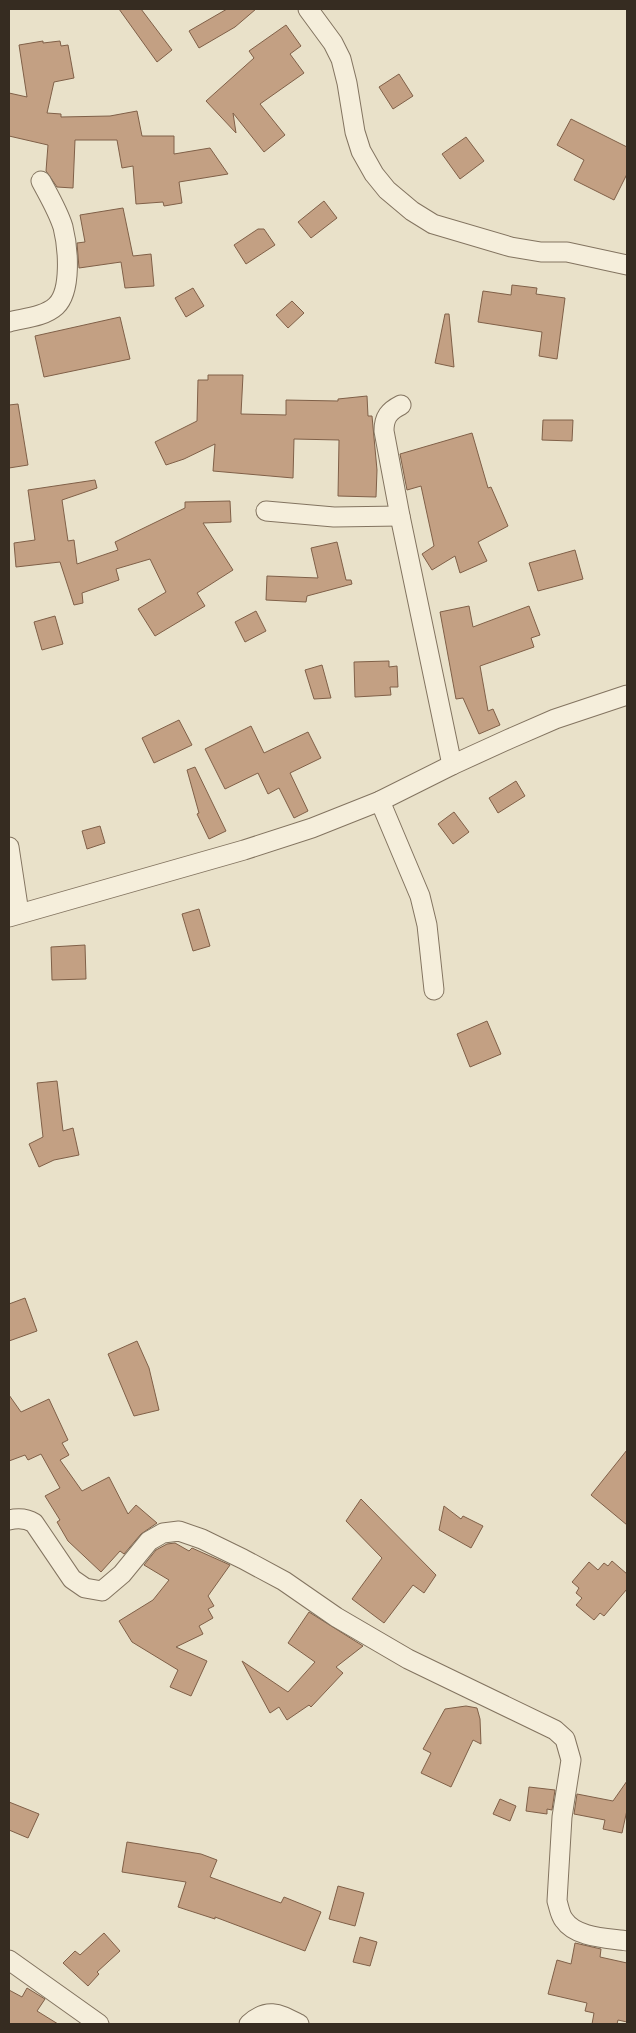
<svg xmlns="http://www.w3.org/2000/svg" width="636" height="2033" font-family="Spectral,serif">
	<rect width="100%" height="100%" fill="#e9e1c9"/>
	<g fill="#c3a083" stroke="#806048">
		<path d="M 119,9 L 141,9 L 172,50 L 157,62 Z"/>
		<path d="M 227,9 L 256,9 L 235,27 L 199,48 L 189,31 Z"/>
		<path d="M 286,25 L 301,46 L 290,54 L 304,73 L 260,104 L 285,135 L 264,152 L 233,113 L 236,133 L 206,101 L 254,58 L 249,51 Z"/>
		<path d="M 43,41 L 43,43 L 60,41 L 61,46 L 68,45 L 74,78 L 54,82 L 47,113 L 61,114 L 61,117 L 110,116 L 137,111 L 142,136 L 174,136 L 174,154 L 210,148 L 228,174 L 179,182 L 182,203 L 164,206 L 163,202 L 136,204 L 133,166 L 122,168 L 117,140 L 75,140 L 73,188 L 57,187 L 46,171 L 48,145 L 9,136 L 9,93 L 27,97 L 19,45 Z"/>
		<path d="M 399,74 L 413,96 L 393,109 L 379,87 Z"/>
		<path d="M 571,119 L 627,147 L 627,174 L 614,200 L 574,180 L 584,160 L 557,145 Z"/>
		<path d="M 466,137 L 484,161 L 460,179 L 442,154 Z"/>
		<path d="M 324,201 L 337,218 L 311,238 L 298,222 Z"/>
		<path d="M 123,208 L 133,256 L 151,254 L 154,286 L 125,288 L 121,262 L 79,268 L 77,243 L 85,242 L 80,215 Z"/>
		<path d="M 258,229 L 264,229 L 275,245 L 246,264 L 234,245 Z"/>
		<path d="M 512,285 L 537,288 L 536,294 L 565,298 L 557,359 L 539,356 L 542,332 L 478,322 L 483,291 L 511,295 Z"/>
		<path d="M 193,288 L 204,306 L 186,317 L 175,298 Z"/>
		<path d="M 292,301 L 304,313 L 288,328 L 276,315 Z"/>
		<path d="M 445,314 L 449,314 L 454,367 L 435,363 Z"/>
		<path d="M 120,317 L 130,359 L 44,377 L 35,336 Z"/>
		<path d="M 208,375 L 243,375 L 241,414 L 286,415 L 286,400 L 338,401 L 338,399 L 367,396 L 368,416 L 372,416 L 377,470 L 376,497 L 338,496 L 339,440 L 294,439 L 293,478 L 213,471 L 215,444 L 184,459 L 166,465 L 155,442 L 197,421 L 198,380 L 208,380 Z"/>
		<path d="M 18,404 L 28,465 L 9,468 L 9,405 Z"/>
		<path d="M 543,420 L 573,420 L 572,441 L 542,440 Z"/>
		<path d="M 472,433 L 488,488 L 491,487 L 508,526 L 478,542 L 487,561 L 460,573 L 455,556 L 432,570 L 422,554 L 434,546 L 421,486 L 407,490 L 400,454 Z"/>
		<path d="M 95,480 L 97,488 L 62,500 L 68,541 L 74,540 L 77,564 L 118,550 L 115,542 L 185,508 L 185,502 L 230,501 L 231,522 L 203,523 L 233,570 L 197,593 L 205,606 L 155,636 L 138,609 L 166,592 L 150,559 L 116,569 L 119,580 L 82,593 L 83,603 L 74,605 L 60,562 L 16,567 L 14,543 L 35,540 L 28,490 Z"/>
		<path d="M 337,542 L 346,580 L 351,580 L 352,584 L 307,596 L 306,602 L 266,600 L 267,576 L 318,578 L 311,548 Z"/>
		<path d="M 575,550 L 583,579 L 538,591 L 529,563 Z"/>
		<path d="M 469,606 L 473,627 L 529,606 L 540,635 L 531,638 L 534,647 L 480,666 L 488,711 L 493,709 L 500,725 L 479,734 L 463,698 L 456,699 L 440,612 Z"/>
		<path d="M 256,611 L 266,631 L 245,642 L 235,622 Z"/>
		<path d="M 55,616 L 63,644 L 42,650 L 34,622 Z"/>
		<path d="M 389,661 L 389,667 L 397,666 L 398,687 L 390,687 L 391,695 L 355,697 L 354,662 Z"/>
		<path d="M 322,665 L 331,698 L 314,699 L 305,670 Z"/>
		<path d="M 179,720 L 192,745 L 154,763 L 142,738 Z"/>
		<path d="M 251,726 L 264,753 L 308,732 L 321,758 L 290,773 L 308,811 L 294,818 L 279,788 L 268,794 L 258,773 L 225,789 L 205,749 Z"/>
		<path d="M 195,767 L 226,831 L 209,839 L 197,814 L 199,813 L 187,770 Z"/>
		<path d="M 516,781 L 525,796 L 498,813 L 489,798 Z"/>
		<path d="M 454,812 L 469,832 L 453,844 L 438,824 Z"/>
		<path d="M 100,826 L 105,843 L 87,849 L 82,831 Z"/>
		<path d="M 199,909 L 210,946 L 193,951 L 182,914 Z"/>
		<path d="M 85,945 L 86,979 L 52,980 L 51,947 Z"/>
		<path d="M 487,1021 L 501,1054 L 470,1067 L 457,1034 Z"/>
		<path d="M 57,1081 L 63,1131 L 73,1128 L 79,1155 L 54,1160 L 39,1167 L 29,1144 L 43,1137 L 37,1083 Z"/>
		<path d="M 25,1298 L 37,1331 L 9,1341 L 9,1304 Z"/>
		<path d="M 137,1341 L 149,1368 L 159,1410 L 134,1416 L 108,1354 Z"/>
		<path d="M 9,1395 L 21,1412 L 49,1399 L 68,1440 L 62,1443 L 69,1455 L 60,1460 L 82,1491 L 109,1477 L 128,1514 L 136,1505 L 157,1523 L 141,1534 L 124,1554 L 120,1551 L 101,1572 L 68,1541 L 57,1522 L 60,1520 L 45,1496 L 60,1488 L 41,1454 L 28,1460 L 25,1455 L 9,1461 Z"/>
		<path d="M 627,1450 L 627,1525 L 591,1495 Z"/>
		<path d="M 361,1499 L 436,1575 L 424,1593 L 413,1585 L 384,1623 L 352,1599 L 382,1558 L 346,1521 Z"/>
		<path d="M 444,1506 L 461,1519 L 463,1516 L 483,1526 L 471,1548 L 439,1530 Z"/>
		<path d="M 175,1543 L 189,1551 L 192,1548 L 230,1565 L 208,1596 L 214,1606 L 208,1609 L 213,1618 L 199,1626 L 203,1634 L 176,1647 L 207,1661 L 191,1696 L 170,1687 L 178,1670 L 132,1642 L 119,1621 L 153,1600 L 169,1580 L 144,1565 L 156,1550 L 167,1544 Z"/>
		<path d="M 612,1561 L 627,1574 L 627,1589 L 604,1616 L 600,1613 L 594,1620 L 576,1605 L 582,1598 L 576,1593 L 579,1588 L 572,1582 L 589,1562 L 598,1570 L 604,1563 L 608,1566 Z"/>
		<path d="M 309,1612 L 363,1646 L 336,1667 L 343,1673 L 311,1707 L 309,1705 L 287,1720 L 279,1707 L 270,1713 L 242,1661 L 288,1692 L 315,1662 L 288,1643 Z"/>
		<path d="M 466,1706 L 477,1708 L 480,1719 L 481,1744 L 473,1740 L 451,1787 L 421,1773 L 431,1753 L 423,1749 L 445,1709 Z"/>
		<path d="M 627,1781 L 627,1810 L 622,1833 L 603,1829 L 605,1820 L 574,1814 L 577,1794 L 613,1801 Z"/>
		<path d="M 529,1787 L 555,1790 L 552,1810 L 547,1809 L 547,1814 L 526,1811 Z"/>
		<path d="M 500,1799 L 516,1806 L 510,1821 L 493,1814 Z"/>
		<path d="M 9,1802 L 39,1814 L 28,1838 L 9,1830 Z"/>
		<path d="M 127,1842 L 201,1854 L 217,1860 L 210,1877 L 281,1903 L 284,1897 L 321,1912 L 305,1951 L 215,1917 L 215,1919 L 178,1907 L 186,1882 L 122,1872 Z"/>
		<path d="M 338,1886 L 364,1893 L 355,1926 L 329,1919 Z"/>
		<path d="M 104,1933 L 120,1951 L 97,1972 L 99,1974 L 88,1986 L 63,1963 L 75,1951 L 80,1955 Z"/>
		<path d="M 360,1937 L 377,1942 L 370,1966 L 353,1962 Z"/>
		<path d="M 575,1943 L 601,1949 L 600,1957 L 627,1963 L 627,2022 L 618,2020 L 617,2024 L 592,2024 L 594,2013 L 585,2011 L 587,2003 L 548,1994 L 557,1960 L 571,1964 Z"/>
		<path d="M 27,1988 L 45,1999 L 37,2011 L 58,2024 L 9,2024 L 9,1990 L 22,1997 Z"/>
	</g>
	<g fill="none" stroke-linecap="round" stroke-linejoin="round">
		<g stroke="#837460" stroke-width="21">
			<g id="street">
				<path d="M 308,9 L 333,43 L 341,59 L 347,83 L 355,132 L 361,151 L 374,174 L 387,190 L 412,211 L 433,224 L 511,247 L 541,252 L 567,252 L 627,265"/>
				<path d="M 9,322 C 24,318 44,317 56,306 C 72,291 68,247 63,227 C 58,211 49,196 41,181"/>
				<path d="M 401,405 C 389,411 384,417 384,431 L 400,516 L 452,765"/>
				<path d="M 266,511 L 334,517 L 400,516"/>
				<path d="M 380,801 L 420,896 L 427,925 L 434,990"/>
				<path d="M 9,847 L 19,913"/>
				<path d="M 9,917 L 244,850 L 312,828 L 380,801 L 452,765 L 509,739 L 555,719 L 627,695"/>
				<path d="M 9,1520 C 18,1518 26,1518 34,1523 L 72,1579 L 85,1588 L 102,1591 L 122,1574 L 149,1541 L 163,1533 L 179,1531 L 202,1539 L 243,1559 L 284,1581 L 336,1617 L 408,1659 L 555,1730 L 565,1739 L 571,1760 L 562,1817 L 557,1901 C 559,1907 560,1915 564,1920 C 576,1938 608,1938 627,1941"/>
				<path d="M 9,1960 L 99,2024"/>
				<path d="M 249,2024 C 268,2007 279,2014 299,2024"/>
			</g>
		</g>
		<use href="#street" stroke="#f5eedb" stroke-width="19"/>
	</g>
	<rect width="636" height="2033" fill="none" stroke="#362c21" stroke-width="20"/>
</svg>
